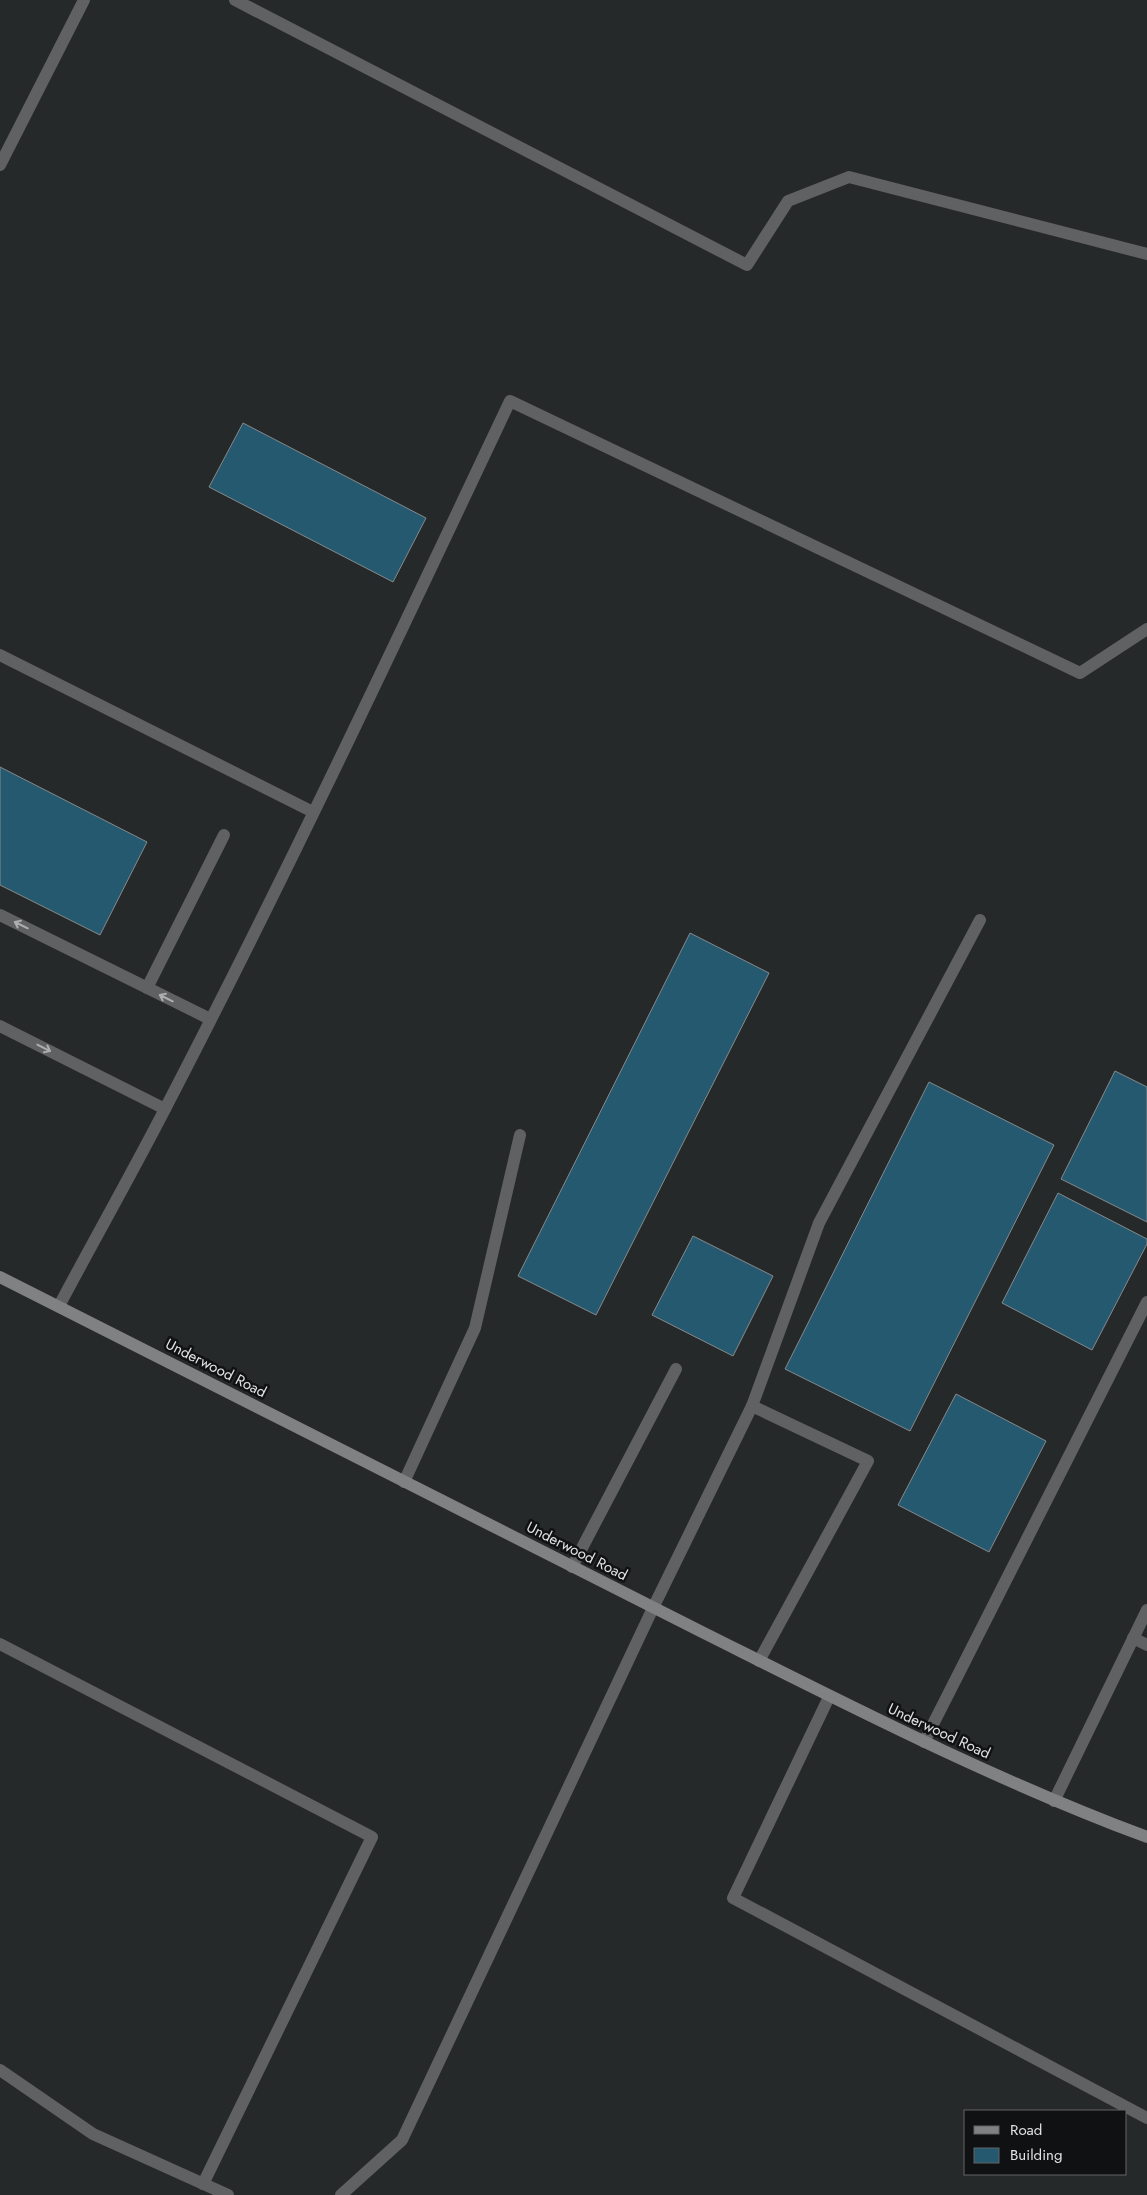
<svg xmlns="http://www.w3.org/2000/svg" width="1147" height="2195" font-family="Jost,sans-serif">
	<rect width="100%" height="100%" fill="#26292a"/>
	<g fill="#255970" stroke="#86898b">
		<path d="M 243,423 L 426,518 L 393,582 L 209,487 Z"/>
		<path d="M 0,767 L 147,842 L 100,935 L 0,885 Z"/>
		<path d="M 690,933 L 769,973 L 596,1315 L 518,1276 Z"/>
		<path d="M 1115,1071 L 1147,1087 L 1147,1222 L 1061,1179 Z"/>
		<path d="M 929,1082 L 1054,1145 L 910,1431 L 785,1369 Z"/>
		<path d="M 1058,1193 L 1147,1239 L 1147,1244 L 1092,1350 L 1002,1303 Z"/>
		<path d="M 693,1236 L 773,1276 L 733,1356 L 652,1315 Z"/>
		<path d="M 956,1394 L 1046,1441 L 989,1552 L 898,1505 Z"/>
	</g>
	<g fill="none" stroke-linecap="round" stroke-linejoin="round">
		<g stroke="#606162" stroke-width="12">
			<path d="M 235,0 L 747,265 L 788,201 L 849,177 L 1147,254"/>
			<path d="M 0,165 L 84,0"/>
			<path d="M 0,655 L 313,812"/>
			<path d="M 0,915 L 210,1019"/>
			<path d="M 147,988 L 224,835"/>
			<path d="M 0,1026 L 165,1109"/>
			<path d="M 59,1306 C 94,1240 131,1175 165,1109 C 286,876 398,638 510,401 L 1080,673 L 1147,629"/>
			<path d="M 752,1406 L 819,1223 L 980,920"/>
			<path d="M 404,1482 L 475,1328 L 520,1135"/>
			<path d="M 572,1567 L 676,1369"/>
			<path d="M 1133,1638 L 1147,1645"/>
			<path d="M 0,1644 L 372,1837 L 203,2184"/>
			<path d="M 829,1697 L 733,1898 L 1147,2118"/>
			<path d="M 924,1742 L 1147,1302"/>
			<path d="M 1054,1801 L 1147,1610"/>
			<path d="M 0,2070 L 93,2134 L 228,2195"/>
			<path d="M 341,2195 L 402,2140 L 653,1608 L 752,1406 L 868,1461 L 759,1661"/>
		</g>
		<path stroke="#7f8182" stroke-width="12" d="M 0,1277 C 236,1394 468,1516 704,1633 C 850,1706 994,1780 1147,1837"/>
	</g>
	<defs><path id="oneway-shaft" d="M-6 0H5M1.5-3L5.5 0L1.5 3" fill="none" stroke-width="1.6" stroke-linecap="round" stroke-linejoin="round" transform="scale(1.25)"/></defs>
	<g stroke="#adaeaf">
		<use href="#oneway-shaft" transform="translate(21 925) rotate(-154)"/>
		<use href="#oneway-shaft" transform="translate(166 998) rotate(-154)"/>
		<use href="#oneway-shaft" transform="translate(44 1048) rotate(27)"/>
	</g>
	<g text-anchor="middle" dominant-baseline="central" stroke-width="5" stroke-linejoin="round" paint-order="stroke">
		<g font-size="15" fill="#e0e2e3" stroke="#101112">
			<text transform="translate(216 1368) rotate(27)">Underwood Road</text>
			<text transform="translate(577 1551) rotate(27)">Underwood Road</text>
			<text transform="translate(939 1731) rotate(25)">Underwood Road</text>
		</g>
	</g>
	<rect x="964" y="2110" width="162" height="65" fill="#101112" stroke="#636566"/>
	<rect x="974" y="2126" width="25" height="8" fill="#7f8182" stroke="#636566"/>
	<text x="1010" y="2135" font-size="15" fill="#e0e2e3">Road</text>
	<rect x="974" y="2148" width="25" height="15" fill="#255970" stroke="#636566"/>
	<text x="1010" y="2160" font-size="15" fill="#e0e2e3">Building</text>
</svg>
